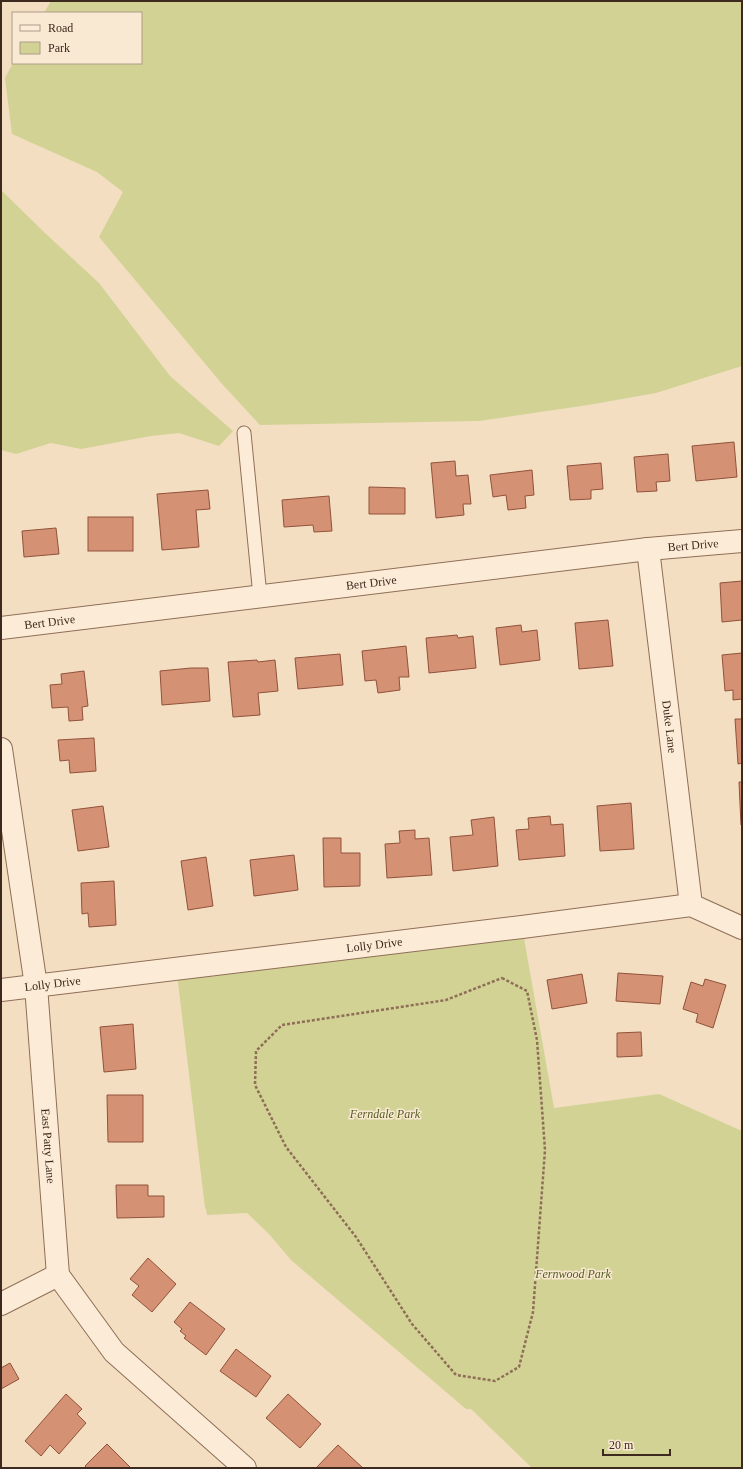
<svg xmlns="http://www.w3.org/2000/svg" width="743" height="1469" font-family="Georgia,serif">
	<rect width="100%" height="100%" fill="#f3dec2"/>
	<g fill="#d2d295">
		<path d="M 51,1 L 742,1 L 742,366 L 656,393 L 588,405 L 479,421 L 260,425 L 223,385 L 99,237 L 123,192 L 97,172 L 12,134 L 5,78 L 13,63 L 141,63 L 141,13 L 44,13 Z"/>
		<path d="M 1,190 L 46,234 L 99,283 L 170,376 L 233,431 L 219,446 L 179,433 L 151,436 L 81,449 L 51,443 L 16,454 L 1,450 Z"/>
		<path d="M 522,927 L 554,1108 L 659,1094 L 742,1131 L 742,1468 L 532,1468 L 471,1409 L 466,1409 L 291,1260 L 269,1234 L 247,1213 L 207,1215 L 206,1209 L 205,1208 L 177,974 Z"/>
	</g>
	<g fill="#d59174" stroke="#91523a">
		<path d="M 734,442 L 737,477 L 696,481 L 692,446 Z"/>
		<path d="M 668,454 L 670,481 L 656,482 L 657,491 L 637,492 L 634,457 Z"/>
		<path d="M 455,461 L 456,476 L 468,475 L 471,504 L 463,504 L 464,515 L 436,518 L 431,463 Z"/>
		<path d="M 601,463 L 603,489 L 591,490 L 591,499 L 570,500 L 567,466 Z"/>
		<path d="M 532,470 L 534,495 L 525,496 L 526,508 L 508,510 L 506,495 L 493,497 L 490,475 Z"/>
		<path d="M 369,487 L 405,488 L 405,514 L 369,514 Z"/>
		<path d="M 208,490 L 210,509 L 196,510 L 199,547 L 162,550 L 157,494 Z"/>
		<path d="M 329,496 L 332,531 L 314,532 L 313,525 L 284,527 L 282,500 Z"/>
		<rect x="88" y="517" width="45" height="34"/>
		<path d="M 56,528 L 59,554 L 24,557 L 22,531 Z"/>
		<path d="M 742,581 L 742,620 L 722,622 L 720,583 Z"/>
		<path d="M 608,620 L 613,666 L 579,669 L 575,623 Z"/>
		<path d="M 521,625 L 522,632 L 537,630 L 540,660 L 500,665 L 496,628 Z"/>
		<path d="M 457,635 L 458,638 L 473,636 L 476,668 L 429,673 L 426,638 Z"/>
		<path d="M 406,646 L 409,677 L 399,677 L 400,690 L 378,693 L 376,680 L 365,681 L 362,651 Z"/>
		<path d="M 742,653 L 742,699 L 733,700 L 733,690 L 725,691 L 722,655 Z"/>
		<path d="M 340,654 L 343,685 L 298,689 L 295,658 Z"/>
		<path d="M 257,660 L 258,662 L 275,660 L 278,691 L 258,693 L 260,715 L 233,717 L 228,662 Z"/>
		<path d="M 191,668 L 208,668 L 210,701 L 162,705 L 160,671 Z"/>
		<path d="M 84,671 L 88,706 L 82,707 L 83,720 L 69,721 L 68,707 L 52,708 L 50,685 L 62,684 L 61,674 Z"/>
		<path d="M 735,719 L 742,719 L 742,763 L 738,764 Z"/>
		<path d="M 94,738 L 96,771 L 70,773 L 69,760 L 60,761 L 58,740 Z"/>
		<path d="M 739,782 L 742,782 L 742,825 L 741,825 Z"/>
		<path d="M 631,803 L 634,849 L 600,851 L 597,806 Z"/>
		<path d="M 103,806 L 109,847 L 78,851 L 72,810 Z"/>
		<path d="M 550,816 L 551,825 L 563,824 L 565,856 L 519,860 L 516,830 L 529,829 L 528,818 Z"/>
		<path d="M 494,817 L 498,866 L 453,871 L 450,837 L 473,835 L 471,820 Z"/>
		<path d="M 415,830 L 415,839 L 429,838 L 432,875 L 387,878 L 385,844 L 400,843 L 399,831 Z"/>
		<path d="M 323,838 L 341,838 L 341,853 L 360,853 L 360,886 L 324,887 Z"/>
		<path d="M 294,855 L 298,890 L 254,896 L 250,860 Z"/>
		<path d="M 206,857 L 213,906 L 188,910 L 181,861 Z"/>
		<path d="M 114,881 L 116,925 L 89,927 L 88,913 L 82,914 L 81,883 Z"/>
		<path d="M 618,973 L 663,976 L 660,1004 L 616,1001 Z"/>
		<path d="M 582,974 L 587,1003 L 552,1009 L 547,980 Z"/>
		<path d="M 705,979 L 726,985 L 713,1028 L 696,1022 L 698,1014 L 683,1009 L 691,982 L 703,986 Z"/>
		<path d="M 133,1024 L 136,1069 L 104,1072 L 100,1027 Z"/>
		<path d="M 641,1032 L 642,1056 L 617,1057 L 617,1033 Z"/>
		<path d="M 107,1095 L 143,1095 L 143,1142 L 108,1142 Z"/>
		<path d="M 116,1185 L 148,1185 L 148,1196 L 164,1196 L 164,1217 L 117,1218 Z"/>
		<path d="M 148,1258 L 176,1284 L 152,1312 L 132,1295 L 139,1286 L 130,1279 Z"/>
		<path d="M 190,1302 L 225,1329 L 206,1355 L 184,1338 L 186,1336 L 180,1331 L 182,1329 L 174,1322 Z"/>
		<path d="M 236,1349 L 271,1376 L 256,1397 L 220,1371 Z"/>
		<path d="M 10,1363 L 19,1379 L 1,1389 L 1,1368 Z"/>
		<path d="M 66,1394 L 82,1409 L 77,1414 L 86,1423 L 59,1454 L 50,1445 L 41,1456 L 25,1441 Z"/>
		<path d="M 288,1394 L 321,1424 L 300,1448 L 266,1418 Z"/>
		<path d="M 107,1444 L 131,1468 L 87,1468 L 85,1466 Z"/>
		<path d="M 338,1445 L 363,1468 L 316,1468 Z"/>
	</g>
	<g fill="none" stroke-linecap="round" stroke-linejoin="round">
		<g stroke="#8f6e57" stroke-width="15">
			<path id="lane" d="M 244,433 L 260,596"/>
		</g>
		<g stroke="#8f6e57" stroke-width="24">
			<g id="street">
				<path id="s1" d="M 648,549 L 691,905"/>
				<path id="s2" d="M 1,628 L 648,549 L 742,541"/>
				<path id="s3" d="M 1,749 L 36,986 L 58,1275 L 114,1352 L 245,1468"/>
				<path id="s4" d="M 1,990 L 522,927 L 691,905 L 742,928"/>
				<path d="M 1,1304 L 58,1275"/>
			</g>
		</g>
		<path stroke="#8f6e57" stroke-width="2.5" stroke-dasharray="3 2" stroke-linecap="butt" d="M 502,978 L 527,991 L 537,1040 L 545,1150 L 533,1312 L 519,1367 L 495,1381 L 456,1375 L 412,1324 L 356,1237 L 286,1147 L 255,1085 L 256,1051 L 282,1025 L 446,1000 Z"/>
		<use href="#lane" stroke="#fcecd7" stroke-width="13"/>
		<use href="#street" stroke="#fcecd7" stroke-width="22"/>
	</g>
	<g text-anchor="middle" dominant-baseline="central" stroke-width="3" stroke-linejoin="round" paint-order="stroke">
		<g font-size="12" fill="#3d291d" stroke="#f9e9d3">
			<text stroke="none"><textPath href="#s2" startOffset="697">Bert Drive</textPath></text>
			<text stroke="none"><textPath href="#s2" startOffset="373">Bert Drive</textPath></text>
			<text stroke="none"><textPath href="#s2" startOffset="49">Bert Drive</textPath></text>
			<text stroke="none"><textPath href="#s1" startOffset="179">Duke Lane</textPath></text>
			<text stroke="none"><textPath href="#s4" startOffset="376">Lolly Drive</textPath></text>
			<text stroke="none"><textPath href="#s4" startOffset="52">Lolly Drive</textPath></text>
			<text stroke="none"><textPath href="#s3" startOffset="400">East Patty Lane</textPath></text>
		</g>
		<g font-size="12" font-style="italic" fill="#545c21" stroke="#f9e9d3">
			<text x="385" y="1114">Ferndale Park</text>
			<text x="573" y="1274">Fernwood Park</text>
		</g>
	</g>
	<rect width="743" height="1469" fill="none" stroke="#3d291d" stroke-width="4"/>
	<rect x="12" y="12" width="130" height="52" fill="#f9e9d3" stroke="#ae9c8a"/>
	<rect x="20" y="25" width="20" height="6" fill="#fcecd7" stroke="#ae9c8a"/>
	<text x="48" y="32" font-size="12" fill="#3d291d">Road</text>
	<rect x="20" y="42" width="20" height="12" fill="#d2d295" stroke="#ae9c8a"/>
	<text x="48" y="52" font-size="12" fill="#3d291d">Park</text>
	<path d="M603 1449v6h67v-6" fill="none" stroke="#3d291d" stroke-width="2"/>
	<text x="609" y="1449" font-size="12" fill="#3d291d" stroke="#f9e9d3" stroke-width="3" paint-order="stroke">20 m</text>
</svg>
